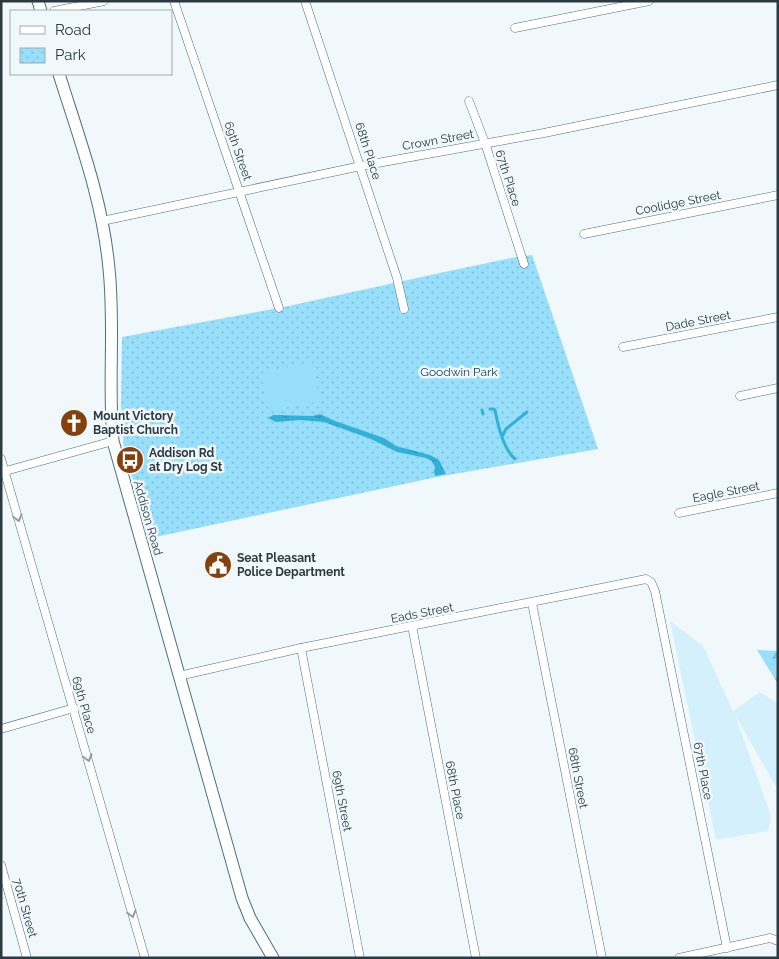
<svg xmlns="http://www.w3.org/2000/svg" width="779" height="959" font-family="Raleway,sans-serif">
	<defs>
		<pattern id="forest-firs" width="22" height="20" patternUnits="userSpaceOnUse" patternTransform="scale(1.25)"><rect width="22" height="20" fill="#97dffa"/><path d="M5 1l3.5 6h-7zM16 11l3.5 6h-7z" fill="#82c0d7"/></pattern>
		<pattern id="park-dots" width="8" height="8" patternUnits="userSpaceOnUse" patternTransform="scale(1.25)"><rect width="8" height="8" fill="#97dffa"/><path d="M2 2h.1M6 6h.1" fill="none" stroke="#82c0d7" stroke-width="1.8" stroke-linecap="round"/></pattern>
		<pattern id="water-ripples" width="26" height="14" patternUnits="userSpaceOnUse" patternTransform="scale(1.25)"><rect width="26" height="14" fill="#31b1d9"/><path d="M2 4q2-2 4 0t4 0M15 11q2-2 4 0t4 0" fill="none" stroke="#2a91b1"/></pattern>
	</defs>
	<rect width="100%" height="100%" fill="#f0f8fb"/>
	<path fill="#d4f0fc" d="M 670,621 L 703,646 L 733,711 L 760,692 L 778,703 L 778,790 L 735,715 L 771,816 L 768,831 L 716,840 Z"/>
	<path fill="url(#forest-firs)" d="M 757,650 L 778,651 L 778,684 Z"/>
	<path fill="url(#park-dots)" d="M 532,255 L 598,449 L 437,477 L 151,538 L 124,451 L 121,406 L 122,337 L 284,307 L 440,273 L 516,257 Z"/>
	<path fill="#97dffa" d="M 312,362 L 320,401 L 269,411 L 261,373 Z"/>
	<path fill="url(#water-ripples)" d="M 320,414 L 335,421 L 384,438 L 396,446 L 430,455 L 439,460 L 446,474 L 435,476 L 434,471 L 435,467 L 432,461 L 426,458 L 397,452 L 371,439 L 324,422 L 300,420 L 276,422 L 268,418 L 273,415 L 313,416 Z"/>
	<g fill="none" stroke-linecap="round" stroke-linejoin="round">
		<g stroke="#31b1d9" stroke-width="3">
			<path d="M 490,409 L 494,409 L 495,410 C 498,426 503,449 515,459"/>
			<path d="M 482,410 L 483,414"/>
			<path d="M 503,435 L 506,429 L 527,412"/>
		</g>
		<g stroke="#4c717f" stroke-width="9">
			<g id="street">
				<path d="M 174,1 L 279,308"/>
				<path d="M 305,1 L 397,278 L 404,309"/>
				<path d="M 54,11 L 104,1"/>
				<path d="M 515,28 L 649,1"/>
				<path d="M 469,101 L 485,143 L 524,264"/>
				<path d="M 102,221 L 361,166 L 544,133 L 778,85"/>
				<path d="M 584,234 L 778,195"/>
				<path d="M 623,347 L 778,317"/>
				<path d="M 740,396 L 778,388"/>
				<path d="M 1,459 L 145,958"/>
				<path d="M 2,472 L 113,441"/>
				<path d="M 679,513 L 778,493"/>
				<path d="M 532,603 L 602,958"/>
				<path d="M 412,626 L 476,958"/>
				<path d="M 301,648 L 360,958"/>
				<path d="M 179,676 L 301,648 L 646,579 L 651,582 L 655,591 L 727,948"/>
				<path d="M 1,729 L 74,708"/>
				<path d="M 1,865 L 27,958"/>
				<path d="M 679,958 L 770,938 L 778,941"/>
			</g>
		</g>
		<g stroke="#4c717f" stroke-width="13">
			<g id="secondary">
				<path d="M 38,1 L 41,11"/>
				<path d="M 59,74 C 79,138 103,201 109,269 C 115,326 108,383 113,441 L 242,898 L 250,918 L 273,958"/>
			</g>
		</g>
		<use href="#street" stroke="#fff" stroke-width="8"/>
		<use href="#secondary" stroke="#fff" stroke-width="11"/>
	</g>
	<defs><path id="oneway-chevron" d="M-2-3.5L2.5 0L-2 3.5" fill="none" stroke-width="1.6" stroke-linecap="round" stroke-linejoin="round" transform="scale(1.25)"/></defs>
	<g stroke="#949ca0">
		<use href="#oneway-chevron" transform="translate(18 518) rotate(74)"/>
		<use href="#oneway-chevron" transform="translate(88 758) rotate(74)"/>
		<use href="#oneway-chevron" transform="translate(132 914) rotate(74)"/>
	</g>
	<defs>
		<g id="church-disc" transform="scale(1.4375)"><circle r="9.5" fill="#83410d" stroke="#f0f8fb"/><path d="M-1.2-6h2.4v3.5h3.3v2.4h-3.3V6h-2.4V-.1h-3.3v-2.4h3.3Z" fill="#fff"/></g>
		<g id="bus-disc" transform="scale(1.4375)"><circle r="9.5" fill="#83410d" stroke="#f0f8fb"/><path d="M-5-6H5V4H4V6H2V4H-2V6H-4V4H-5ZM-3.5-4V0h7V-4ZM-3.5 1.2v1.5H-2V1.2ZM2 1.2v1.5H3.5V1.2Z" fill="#fff"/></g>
		<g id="civic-disc" transform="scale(1.4375)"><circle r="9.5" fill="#83410d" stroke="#f0f8fb"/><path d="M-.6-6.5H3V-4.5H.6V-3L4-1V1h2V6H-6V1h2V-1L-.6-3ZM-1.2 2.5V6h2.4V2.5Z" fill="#fff"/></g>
	</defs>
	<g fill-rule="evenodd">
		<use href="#church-disc" x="74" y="423"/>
		<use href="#bus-disc" x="130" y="460"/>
		<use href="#civic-disc" x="218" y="565"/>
	</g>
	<g text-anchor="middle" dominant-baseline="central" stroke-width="5" stroke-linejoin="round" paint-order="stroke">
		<g font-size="12" fill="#2a3a40" stroke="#f0f8fb">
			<text transform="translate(438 140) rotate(-10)">Crown Street</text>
			<text transform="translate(238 151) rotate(71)">69th Street</text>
			<text transform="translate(368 151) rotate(72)">68th Place</text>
			<text transform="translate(508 178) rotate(72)">67th Place</text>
			<text transform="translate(678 203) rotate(-11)">Coolidge Street</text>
			<text transform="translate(698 321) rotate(-11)">Dade Street</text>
			<text transform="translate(726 492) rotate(-11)">Eagle Street</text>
			<text transform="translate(148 518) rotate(74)">Addison Road</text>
			<text transform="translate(422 613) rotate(-11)">Eads Street</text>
			<text transform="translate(84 705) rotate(74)">69th Place</text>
			<text transform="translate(703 771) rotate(79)">67th Place</text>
			<text transform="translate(578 778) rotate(79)">68th Street</text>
			<text transform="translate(455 790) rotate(79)">68th Place</text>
			<text transform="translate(342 801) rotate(79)">69th Street</text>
			<text transform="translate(25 908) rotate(74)">70th Street</text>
		</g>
		<g font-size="12" fill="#0f4454" stroke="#f0f8fb">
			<text x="459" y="372">Goodwin Park</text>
		</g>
		<g font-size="12" font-weight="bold" fill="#2a3a40" stroke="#f0f8fb" text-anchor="start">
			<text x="93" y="416">Mount Victory<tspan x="93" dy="14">Baptist Church</tspan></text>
			<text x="149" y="453">Addison Rd<tspan x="149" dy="14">at Dry Log St</tspan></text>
			<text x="237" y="558">Seat Pleasant<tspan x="237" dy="14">Police Department</tspan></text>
		</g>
	</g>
	<rect width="779" height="959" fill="none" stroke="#2a3a40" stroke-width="5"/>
	<rect x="10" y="10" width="162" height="65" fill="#f0f8fb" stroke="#a1acb0"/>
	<rect x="20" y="26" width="25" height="8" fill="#ffffff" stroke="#a1acb0"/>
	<text x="55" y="35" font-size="15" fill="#2a3a40">Road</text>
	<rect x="20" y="48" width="25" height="15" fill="url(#park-dots)" stroke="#a1acb0"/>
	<text x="55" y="60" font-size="15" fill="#2a3a40">Park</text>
</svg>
